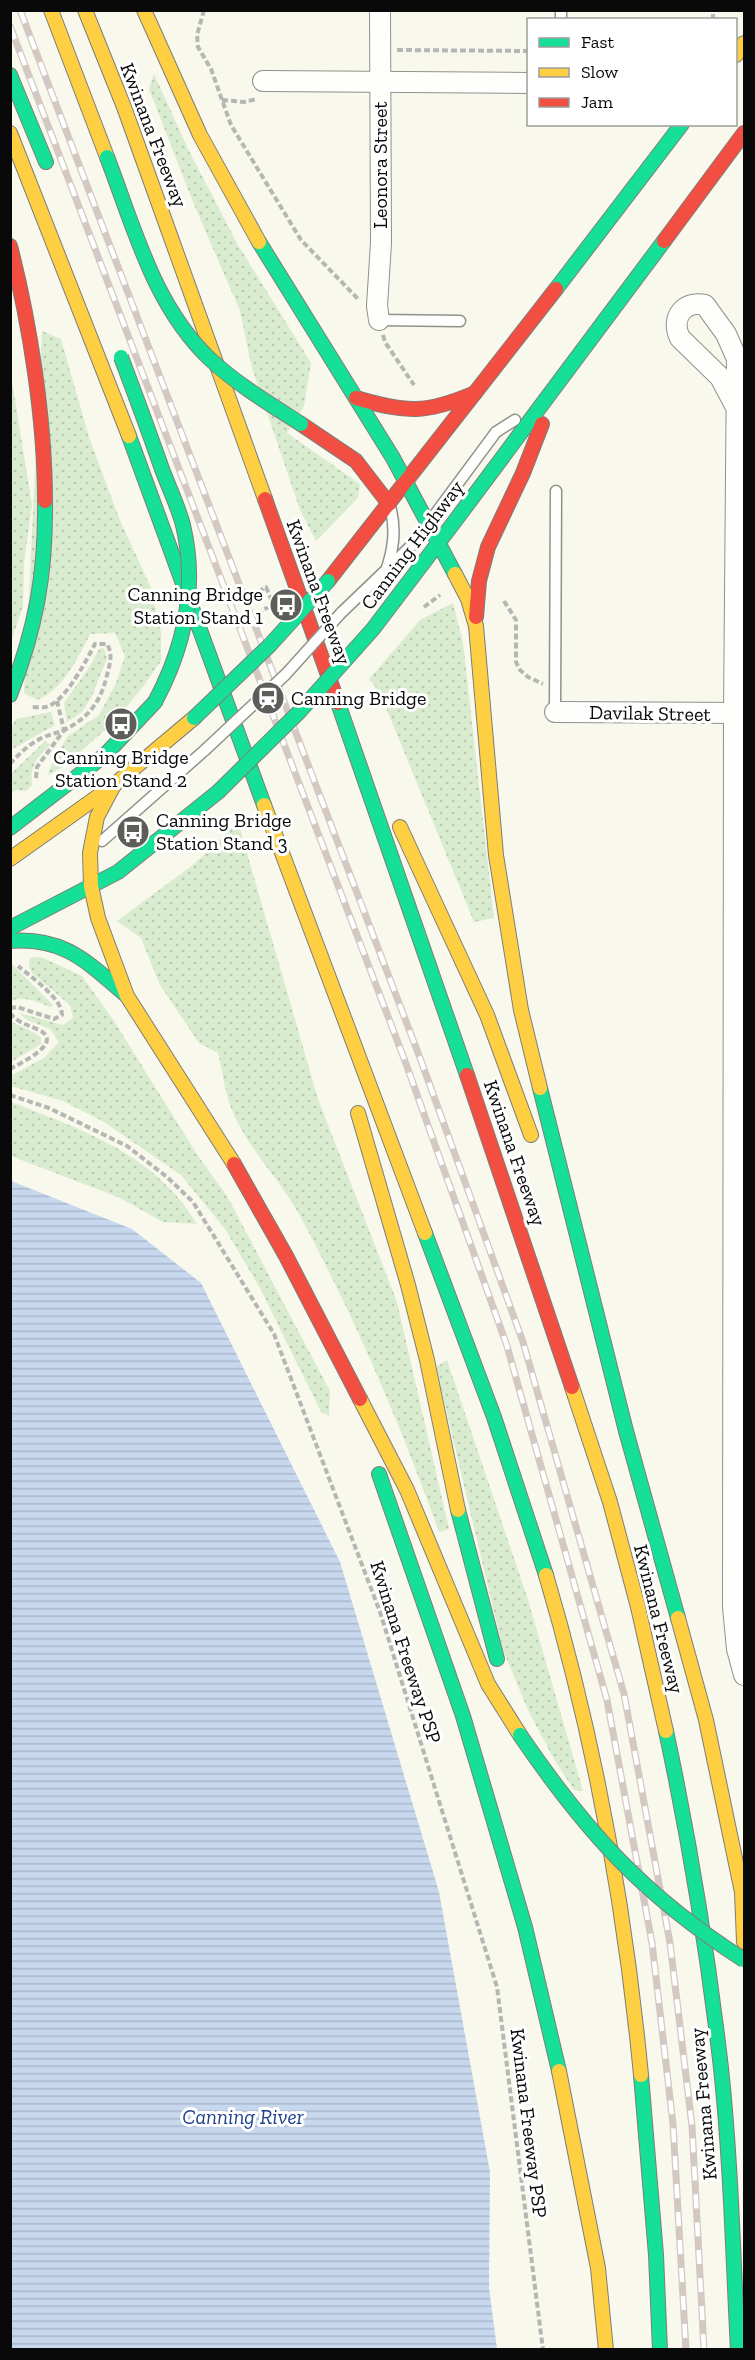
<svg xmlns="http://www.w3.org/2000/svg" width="755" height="2360" font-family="'Zilla Slab',serif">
	<defs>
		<pattern id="grass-dots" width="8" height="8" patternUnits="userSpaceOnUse" patternTransform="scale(1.5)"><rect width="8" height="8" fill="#daeccf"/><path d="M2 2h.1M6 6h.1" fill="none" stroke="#bac9b0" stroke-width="1.8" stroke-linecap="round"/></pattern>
		<pattern id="water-rules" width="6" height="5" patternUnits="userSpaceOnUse" patternTransform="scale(1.5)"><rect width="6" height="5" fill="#c7d7ee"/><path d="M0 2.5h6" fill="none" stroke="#aab7cb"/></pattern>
	</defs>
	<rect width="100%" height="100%" fill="#f8f8ed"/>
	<g fill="url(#grass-dots)">
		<path d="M 154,74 L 189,151 L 238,245 L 311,363 L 304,406 L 287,433 L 360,484 L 358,498 L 316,541 L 300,510 L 252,368 L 240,311 L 193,202 L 149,89 Z"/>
		<path d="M 42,331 L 61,339 L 89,437 L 119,518 L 151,588 L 161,632 L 161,661 L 142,688 L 113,723 L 63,767 L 48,775 L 51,765 L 68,736 L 99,715 L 116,683 L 125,656 L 115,633 L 90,634 C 79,657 62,691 37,700 L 24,693 Z"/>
		<path d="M 10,369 L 32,505 L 24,563 L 23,606 L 11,642 Z"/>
		<path d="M 453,603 L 463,643 L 494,918 L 474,922 L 380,693 L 369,679 L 420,620 Z"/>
		<path d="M 104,648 L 107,659 L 91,698 L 82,712 L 67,722 L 64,703 L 90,666 L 99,649 Z"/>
		<path d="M 51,712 L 55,725 L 11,750 L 11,728 L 16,719 Z"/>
		<path d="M 45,741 L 50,745 C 37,758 29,766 32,785 L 26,791 L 17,790 L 11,793 L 11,774 Z"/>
		<path d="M 238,822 L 318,1099 L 397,1302 L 449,1529 L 439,1532 C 400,1423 354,1316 299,1214 C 278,1176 243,1144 229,1102 C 224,1086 222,1069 218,1053 L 199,1043 L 160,985 L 141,938 L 117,921 L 193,865 Z"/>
		<path d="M 41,957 L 82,976 L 114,1021 L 198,1156 L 227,1196 L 330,1391 L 329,1416 L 321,1412 L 260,1288 L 225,1229 L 181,1175 L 104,1122 L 63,1101 L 11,1086 L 10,1076 L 44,1058 L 59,1042 L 50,1029 L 27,1020 L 19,1013 L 63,1025 L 73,1018 L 70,1005 L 32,973 L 29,966 L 30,958 Z"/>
		<path d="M 11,963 L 53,1005 L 50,1007 C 39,1002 22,995 11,1001 Z"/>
		<path d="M 11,1021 C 21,1028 32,1029 41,1038 L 41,1044 L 11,1062 Z"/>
		<path d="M 11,1102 C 83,1130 155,1154 197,1224 L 163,1222 L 118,1197 L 11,1156 Z"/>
		<path d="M 447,1360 L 528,1600 L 583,1791 L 574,1790 L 555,1761 L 528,1710 L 503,1650 L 436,1367 Z"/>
	</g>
	<path fill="url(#water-rules)" d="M 11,1181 L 132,1229 L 201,1283 L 340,1562 L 439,1892 L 490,2172 L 489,2287 L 497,2349 L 11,2349 Z"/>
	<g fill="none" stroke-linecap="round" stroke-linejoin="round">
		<g stroke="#91918c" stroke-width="13">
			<g id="lane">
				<path d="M 561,20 L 561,10"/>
				<path d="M 379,320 L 460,321"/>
				<path d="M 386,571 C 393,550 396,532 391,510"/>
				<path d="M 341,613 L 413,544 L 496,432 L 515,420"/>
				<path d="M 555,712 L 556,491"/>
				<path d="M 102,841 L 205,750"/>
			</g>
		</g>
		<g stroke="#91918c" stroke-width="22">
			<g id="street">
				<path d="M 263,81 L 528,83"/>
				<path d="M 379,320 L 377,306 L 381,243 L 380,10"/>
				<path d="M 736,407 L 720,377 L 680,338 C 670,318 684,300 705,305 L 726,334 L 737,359 L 734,713 L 733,1607 L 737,1649 L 744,1675"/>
				<path d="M 555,712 L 744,713"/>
			</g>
		</g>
		<g stroke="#7e7e79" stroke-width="16">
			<g id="fast">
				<path d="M 10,75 L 46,162"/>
				<path d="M 259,242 L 393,458 L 455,574"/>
				<path d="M 556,289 L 682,124"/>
				<path d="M 129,436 L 264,805"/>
				<path d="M 356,648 L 373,629 L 455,521 L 664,241"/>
				<path d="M 10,695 C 36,628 46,573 45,501"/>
				<path d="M 338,703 L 467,1075"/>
				<path d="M 10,828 L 105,755 L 155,702"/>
				<path d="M 10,928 L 118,872 L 218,792"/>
				<path d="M 10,941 C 65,937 87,962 126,995"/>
				<path d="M 540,1088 L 626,1431 L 678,1618"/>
				<path d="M 425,1233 L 494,1417 L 546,1575"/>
				<path d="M 379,1474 L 463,1716 L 525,1927 L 559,2071"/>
				<path d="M 458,1510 L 497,1659"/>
				<path d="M 666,1731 C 690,1843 708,1955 721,2068 C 731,2162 733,2256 738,2350"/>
				<path d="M 641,2075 L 656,2255 L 660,2350"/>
			</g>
		</g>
		<g stroke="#7e7e79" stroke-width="16">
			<g id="slow">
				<path d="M 51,10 L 107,157"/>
				<path d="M 85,10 L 124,107 L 265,499"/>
				<path d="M 144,10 L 200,135 L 259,242"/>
				<path d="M 736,55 L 744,43"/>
				<path d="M 10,133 L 129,436"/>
				<path d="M 455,574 L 468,599 L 476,626 L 496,855 L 521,1010 L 540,1088"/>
				<path d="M 114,785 L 97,817 L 90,853 L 91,886 L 98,918 L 127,996 L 234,1164"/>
				<path d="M 264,805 L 425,1233"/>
				<path d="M 400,827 L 487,1015 L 531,1135"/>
				<path d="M 10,859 L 114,785 L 194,718"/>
				<path d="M 358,1113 L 408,1285 L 427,1360 L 458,1510"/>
				<path d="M 572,1387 L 610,1502 L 638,1607 L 666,1731"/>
				<path d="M 360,1399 L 407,1490 L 488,1684 L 520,1735"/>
				<path d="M 546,1575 C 594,1737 625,1907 641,2075"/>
				<path d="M 678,1618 L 706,1720 L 742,1892 L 744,1942"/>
				<path d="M 559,2071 L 598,2268 L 606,2350"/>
			</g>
		</g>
		<g stroke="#7e7e79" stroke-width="16">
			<g id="jam">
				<path d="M 664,241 L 744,133"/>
				<path d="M 10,246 C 30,323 45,421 45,501"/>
				<path d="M 356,398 C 406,413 426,414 475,393"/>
				<path d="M 301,424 L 356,461 L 389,504"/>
				<path d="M 265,499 L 338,703"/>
				<path d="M 328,581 L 556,289"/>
				<path d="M 476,617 L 479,581 L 488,547 L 523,473 L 542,424"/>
				<path d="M 467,1075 L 572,1387"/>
				<path d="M 234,1164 L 286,1256 L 360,1399"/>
			</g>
		</g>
		<g stroke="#b6b6b4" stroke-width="4" stroke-dasharray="6 3" stroke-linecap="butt">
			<path d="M 204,10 L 197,35 L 198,47 L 211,69 L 231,125 L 301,240 L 359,300"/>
			<path d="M 713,20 L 713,10"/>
			<path d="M 397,50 L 528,51"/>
			<path d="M 222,100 L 244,102 L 257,99"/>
			<path d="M 383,335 L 385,342 L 414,385"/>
			<path d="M 251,597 L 266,587 L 274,606"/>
			<path d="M 504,601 L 516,620 L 516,662 L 520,670 L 528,677 L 543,684"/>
			<path d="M 424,607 L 440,595"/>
			<path d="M 258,615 L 266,608 L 267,610"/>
			<path d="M 10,764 C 18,755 27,746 38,740 C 46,735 55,734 64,730 C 89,718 101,701 107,675 C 110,664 113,654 107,644 L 95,644 C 86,661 65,702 46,707 C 42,708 36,707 32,707"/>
			<path d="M 36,778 L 37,767 L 64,730 L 57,701"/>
			<path d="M 10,1008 L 17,1007 L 54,1019 L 62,1015 C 62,998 31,977 18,966"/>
			<path d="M 10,1013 C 18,1023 28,1025 39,1030 C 65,1043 20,1063 10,1069"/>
			<path d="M 10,1095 L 49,1108 L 127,1146 L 167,1177 L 193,1202 L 274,1334 L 380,1612 L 497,1987 L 543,2350"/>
		</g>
		<use href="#lane" stroke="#fefefc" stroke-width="10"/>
		<use href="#street" stroke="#fefefc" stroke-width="20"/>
		<use href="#fast" stroke="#16e098" stroke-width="14"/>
		<use href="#slow" stroke="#ffcf43" stroke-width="14"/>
		<use href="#jam" stroke="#f24e42" stroke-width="14"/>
		<g stroke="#d3c8c4" stroke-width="7">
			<g id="rail">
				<path d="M 20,10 L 420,1058 L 523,1342 L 624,1694 L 670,1943 L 692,2126 L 704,2350"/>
				<path d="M 10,26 L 405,1061 L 507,1346 L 607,1700 L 652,1943 L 673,2124 L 686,2350"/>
			</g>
		</g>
		<use href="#rail" stroke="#fff" stroke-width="4.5" stroke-dasharray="14" stroke-linecap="butt"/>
		<g stroke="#91918c" stroke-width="13" stroke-linecap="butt">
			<path id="lane-bridge" d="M 205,750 L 286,674 L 341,613"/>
		</g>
		<g stroke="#7e7e79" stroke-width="16" stroke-linecap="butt">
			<g id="fast-bridge">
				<path d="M 107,157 C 134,227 154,307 211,360 C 238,385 270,404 301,424"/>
				<path d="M 121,357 C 135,394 149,432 162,469 C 169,488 178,506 183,525 C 198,588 185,646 155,702"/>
				<path d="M 194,718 L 270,645 L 328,581"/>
				<path d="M 218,792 L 300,711 L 356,648"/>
				<path d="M 520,1735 C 586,1832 644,1896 744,1960"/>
			</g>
		</g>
		<use href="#lane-bridge" stroke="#fefefc" stroke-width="10"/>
		<use href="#fast-bridge" stroke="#16e098" stroke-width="14"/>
	</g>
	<defs>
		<g id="bus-disc" transform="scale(1.725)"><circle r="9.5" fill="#5d5d59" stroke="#fff"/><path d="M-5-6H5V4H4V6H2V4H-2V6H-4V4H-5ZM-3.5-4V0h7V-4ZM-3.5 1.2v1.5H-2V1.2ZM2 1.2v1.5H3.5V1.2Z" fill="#fff"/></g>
		<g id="station-disc" transform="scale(1.725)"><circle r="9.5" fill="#5d5d59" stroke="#fff"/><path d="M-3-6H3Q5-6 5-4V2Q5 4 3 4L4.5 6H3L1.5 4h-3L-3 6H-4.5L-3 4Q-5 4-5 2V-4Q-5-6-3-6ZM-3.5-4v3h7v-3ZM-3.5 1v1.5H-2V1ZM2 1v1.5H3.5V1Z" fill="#fff"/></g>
	</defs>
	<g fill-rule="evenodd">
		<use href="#bus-disc" x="286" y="605"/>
		<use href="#station-disc" x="268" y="698"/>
		<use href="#bus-disc" x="121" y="724"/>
		<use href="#bus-disc" x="133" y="832"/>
	</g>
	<g text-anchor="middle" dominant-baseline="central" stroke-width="6" stroke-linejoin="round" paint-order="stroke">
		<g font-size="20" fill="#090909" stroke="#fff">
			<text transform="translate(154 135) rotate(69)">Kwinana Freeway</text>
			<text transform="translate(380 165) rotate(-90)">Leonora Street</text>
			<text transform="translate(412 545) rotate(-53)">Canning Highway</text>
			<text transform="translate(319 592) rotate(70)">Kwinana Freeway</text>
			<text transform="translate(650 713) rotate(1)">Davilak Street</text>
			<text transform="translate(515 1153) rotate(71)">Kwinana Freeway</text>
			<text transform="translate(659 1619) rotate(76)">Kwinana Freeway</text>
			<text transform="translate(406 1652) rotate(72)">Kwinana Freeway PSP</text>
			<text transform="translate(703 2104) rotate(-95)">Kwinana Freeway</text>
			<text transform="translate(529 2123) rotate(83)">Kwinana Freeway PSP</text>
		</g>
		<g font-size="20" fill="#090909" stroke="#fff" text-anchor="start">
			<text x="263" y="594" text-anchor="end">Canning Bridge<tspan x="263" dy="23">Station Stand 1</tspan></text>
			<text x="291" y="698">Canning Bridge</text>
			<text x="121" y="757" text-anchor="middle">Canning Bridge<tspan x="121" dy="23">Station Stand 2</tspan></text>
			<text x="156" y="820">Canning Bridge<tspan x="156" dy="23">Station Stand 3</tspan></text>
		</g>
		<g font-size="21" font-style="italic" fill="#21438d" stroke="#fff">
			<text x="243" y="2116">Canning River</text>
		</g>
	</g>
	<rect width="755" height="2360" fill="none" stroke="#090909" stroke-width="24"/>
	<rect x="527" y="18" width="210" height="108" fill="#ffffff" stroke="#9d9d9d" stroke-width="1.5"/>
	<rect x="539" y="38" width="30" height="9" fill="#16e098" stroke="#9d9d9d" stroke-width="1.5"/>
	<text x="581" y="48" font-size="18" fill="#090909">Fast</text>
	<rect x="539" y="68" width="30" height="9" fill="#ffcf43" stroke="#9d9d9d" stroke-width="1.5"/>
	<text x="581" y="78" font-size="18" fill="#090909">Slow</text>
	<rect x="539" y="98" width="30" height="9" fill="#f24e42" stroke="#9d9d9d" stroke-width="1.5"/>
	<text x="581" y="108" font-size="18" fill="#090909">Jam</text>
</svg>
